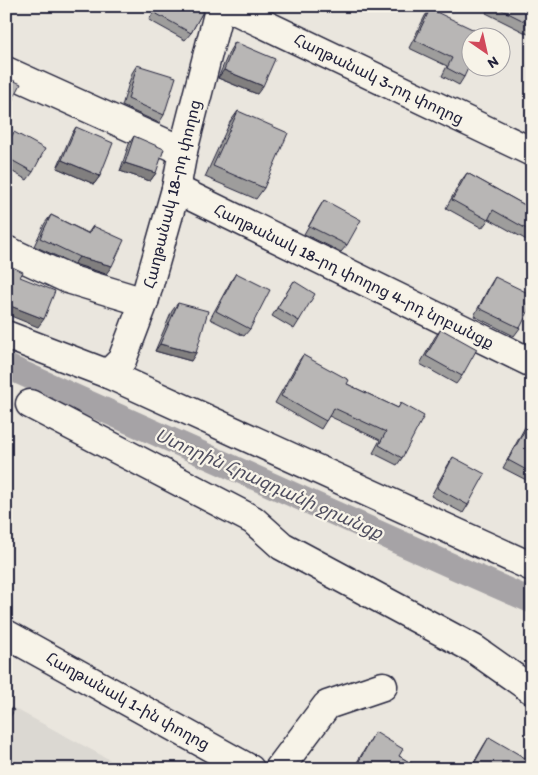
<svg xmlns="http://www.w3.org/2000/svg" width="538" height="775" font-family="Itim,'Noto Sans Armenian',sans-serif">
	<rect width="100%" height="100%" fill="#eae6de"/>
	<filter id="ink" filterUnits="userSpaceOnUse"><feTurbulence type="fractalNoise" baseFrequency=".02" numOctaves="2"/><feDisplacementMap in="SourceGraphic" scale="10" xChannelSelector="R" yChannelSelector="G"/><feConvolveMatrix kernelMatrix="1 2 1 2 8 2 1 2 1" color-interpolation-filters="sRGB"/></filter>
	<g filter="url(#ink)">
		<path fill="#dbd8d2" d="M 6,704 L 127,769 L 6,769 Z"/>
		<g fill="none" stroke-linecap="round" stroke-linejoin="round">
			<path stroke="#a6a3a6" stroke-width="25" d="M 6,366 L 459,569 L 532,601"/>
			<g stroke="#22223b" stroke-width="31">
				<g id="minor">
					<path d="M 226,6 L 532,152"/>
					<path d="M 6,71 L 183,151"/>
					<path d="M 176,189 L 532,363"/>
					<path d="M 6,250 L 68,279 L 144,302"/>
					<path d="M 6,335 L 108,374 L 532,567"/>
					<path d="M 108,374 L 122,360 L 144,302 L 176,189 L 183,151 L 220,6"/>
					<path d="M 30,404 L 253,520 L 282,546 L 474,649 L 532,690"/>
					<path d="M 279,769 L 327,705 L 383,686"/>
				</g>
			</g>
			<g stroke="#22223b" stroke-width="31">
				<path id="major" d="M 6,634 L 250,769"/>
			</g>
			<use href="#minor" stroke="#f7f3e8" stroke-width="28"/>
			<use href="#major" stroke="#f7f3e8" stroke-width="28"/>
		</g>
		<g fill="#9e9d9c" stroke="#22223b">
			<path d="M 95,6 L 102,6 L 100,9 Z"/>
			<path d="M 157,6 L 206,6 L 191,33 L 185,40 L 149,20 Z"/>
			<path d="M 489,6 L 532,6 L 532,36 L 486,13 Z"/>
			<path d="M 430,9 L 464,77 L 459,85 L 442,76 L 447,66 L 409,48 L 425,16 Z"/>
			<path d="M 235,42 L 257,94 L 218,78 L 230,50 Z"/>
			<path d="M 137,65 L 164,115 L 159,123 L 122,106 L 132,73 Z"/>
			<path d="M 238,111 L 264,188 L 256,199 L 205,177 L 230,122 Z"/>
			<path d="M 76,127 L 100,176 L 94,184 L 57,168 L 71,135 Z"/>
			<path d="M 14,132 L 33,172 L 27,180 L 6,168 L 6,145 Z"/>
			<path d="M 134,136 L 156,173 L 150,181 L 120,171 L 129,144 Z"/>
			<path d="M 467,173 L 532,209 L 532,243 L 489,219 L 482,228 L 446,208 L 461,181 Z"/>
			<path d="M 324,200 L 347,245 L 341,252 L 304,234 L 319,208 Z"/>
			<path d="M 51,215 L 88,233 L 93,226 L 106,274 L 74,264 L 34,246 L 45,223 Z"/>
			<path d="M 236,273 L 250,329 L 244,336 L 210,319 L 231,281 Z"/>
			<path d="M 495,277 L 520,328 L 514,336 L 474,316 L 490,285 Z"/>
			<path d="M 294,281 L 299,321 L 294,329 L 272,316 Z"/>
			<path d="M 178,303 L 191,361 L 155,351 L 172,311 Z"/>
			<path d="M 441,329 L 462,376 L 456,384 L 420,364 L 435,337 Z"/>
			<path d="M 303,355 L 347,384 L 398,408 L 401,403 L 402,458 L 397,465 L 373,453 L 380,440 L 329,416 L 321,429 L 275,403 L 298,362 Z"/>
			<path d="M 531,419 L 532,420 L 532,483 L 503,468 L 525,427 Z"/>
			<path d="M 453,457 L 468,505 L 463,513 L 431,496 L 448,465 Z"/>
			<path d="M 375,732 L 399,756 L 421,769 L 353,769 Z"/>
			<path d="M 489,737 L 532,769 L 470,769 L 484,745 Z"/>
		</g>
		<g fill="#817f7f" stroke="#22223b">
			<path d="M 224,70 L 263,86 L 257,94 L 218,78 Z"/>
			<path d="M 62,160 L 100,176 L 94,184 L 57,168 Z"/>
			<path d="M 125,163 L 156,173 L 150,181 L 120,171 Z"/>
			<path d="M 79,257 L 112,266 L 106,274 L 74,264 Z"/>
			<path d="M 8,305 L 44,319 L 38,327 L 6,314 L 6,306 Z"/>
			<path d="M 160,344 L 196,353 L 191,361 L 155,351 Z"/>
		</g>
		<g fill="#b8b6b5" stroke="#22223b">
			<path d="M 158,6 L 206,6 L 191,33 L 155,13 Z"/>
			<path d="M 494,6 L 532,6 L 532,25 Z"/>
			<path d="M 430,9 L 485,35 L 483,38 L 470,38 L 470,64 L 464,77 L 447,68 L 452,58 L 415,40 Z"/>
			<path d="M 235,42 L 275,59 L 263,86 L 224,70 Z"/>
			<path d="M 137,65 L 176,77 L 164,115 L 128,99 Z"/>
			<path d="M 6,77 L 21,84 L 8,109 L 6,109 Z"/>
			<path d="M 238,111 L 288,133 L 264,188 L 213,166 Z"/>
			<path d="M 76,127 L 113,143 L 100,176 L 62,160 Z"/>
			<path d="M 14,132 L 45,149 L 33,172 L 6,157 L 6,147 Z"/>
			<path d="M 134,136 L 164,149 L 156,173 L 125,163 Z"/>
			<path d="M 467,173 L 532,209 L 532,232 L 493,210 L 488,220 L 452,200 Z"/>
			<path d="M 324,200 L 361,220 L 347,245 L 309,226 Z"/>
			<path d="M 51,215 L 89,234 L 93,226 L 124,240 L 112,266 L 79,257 L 40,238 Z"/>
			<path d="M 6,264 L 23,272 L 20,277 L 55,291 L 44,319 L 8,305 L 7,306 L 6,306 Z"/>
			<path d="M 236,273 L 270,290 L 250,329 L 216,311 Z"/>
			<path d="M 495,277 L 532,295 L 532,304 L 520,328 L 479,308 Z"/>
			<path d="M 294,281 L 315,294 L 299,321 L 277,308 Z"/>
			<path d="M 178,303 L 208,311 L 196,353 L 160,344 Z"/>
			<path d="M 441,329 L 477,349 L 462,376 L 426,356 Z"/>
			<path d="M 303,355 L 349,380 L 347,384 L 398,408 L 401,403 L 424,416 L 402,458 L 379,445 L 386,432 L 334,408 L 326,421 L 281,396 Z"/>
			<path d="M 531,419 L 532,420 L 532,473 L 508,460 Z"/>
			<path d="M 453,457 L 485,474 L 468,505 L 437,488 Z"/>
			<path d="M 6,706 L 14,710 L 6,725 Z"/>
			<path d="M 375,732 L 403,749 L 399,756 L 421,769 L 372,769 L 359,761 Z"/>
			<path d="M 489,737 L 532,762 L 532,769 L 471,769 Z"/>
		</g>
	</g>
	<g text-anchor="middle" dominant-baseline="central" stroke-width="4.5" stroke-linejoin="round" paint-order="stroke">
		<g font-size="16" fill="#22223b" stroke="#f7f3e8">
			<text transform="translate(379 79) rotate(26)">Հաղթանակ 3-րդ փողոց</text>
			<text transform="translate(172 194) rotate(-76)">Հաղթանակ 18-րդ փողոց</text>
			<text transform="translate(354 276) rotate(26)">Հաղթանակ 18-րդ փողոց 4-րդ նրբանցք</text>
			<text transform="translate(128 701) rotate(29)">Հաղթանակ 1-ին փողոց</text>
		</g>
		<g font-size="18" font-style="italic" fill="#504f60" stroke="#f7f3e8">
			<text transform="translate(269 484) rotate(24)">Ստորին Հրազդանի ջրանցք</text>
		</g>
	</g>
	<rect width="538" height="775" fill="none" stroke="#f7f3e8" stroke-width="25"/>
	<rect x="12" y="12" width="513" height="750" fill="none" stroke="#22223b" stroke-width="2" filter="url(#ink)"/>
	<g transform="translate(486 52) rotate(146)"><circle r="24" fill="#f7f3e8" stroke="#a29fa3"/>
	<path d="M0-4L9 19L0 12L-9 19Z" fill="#d1495b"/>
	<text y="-8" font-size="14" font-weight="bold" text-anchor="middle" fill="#22223b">N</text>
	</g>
</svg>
